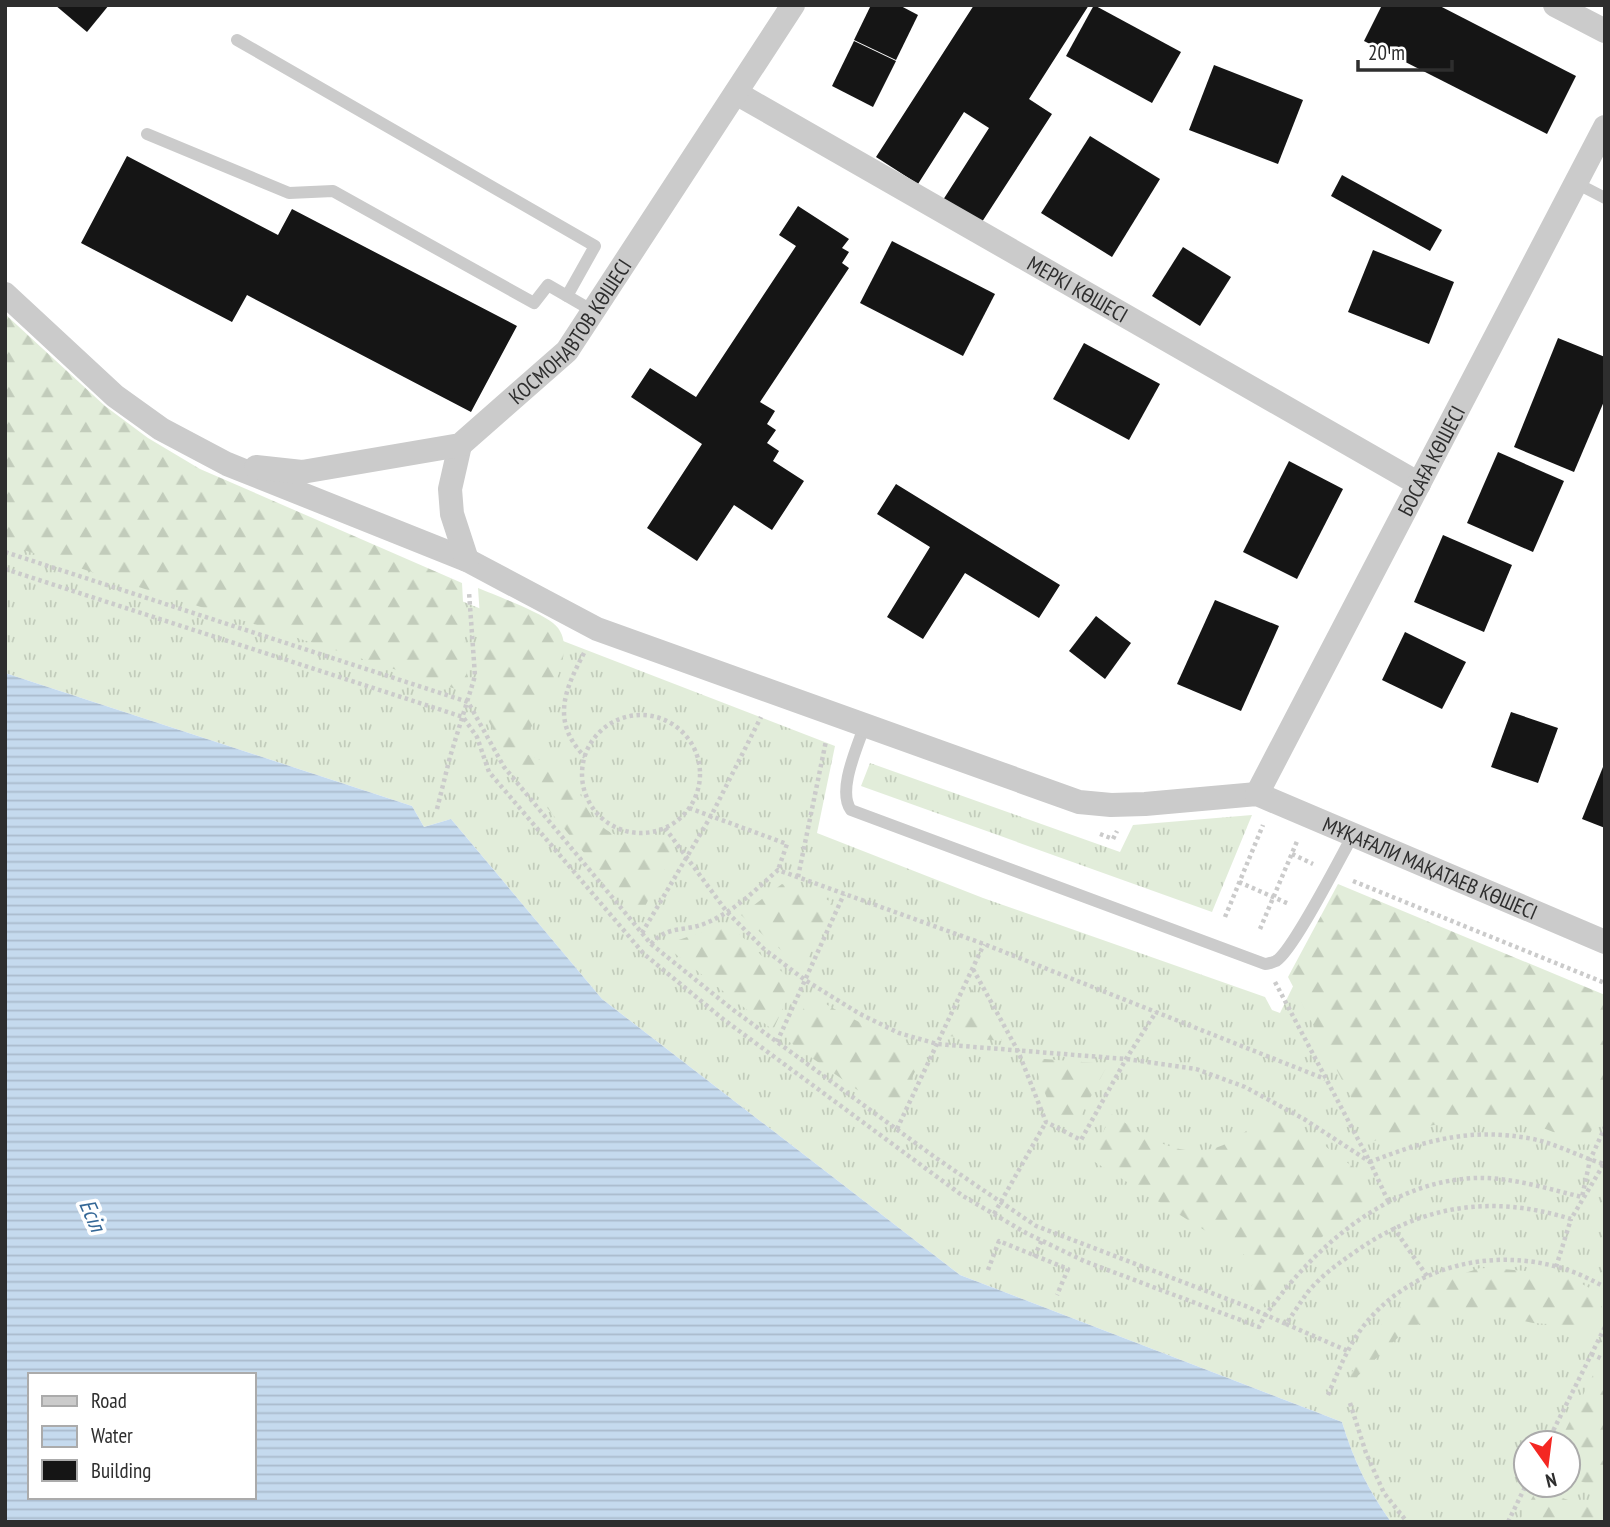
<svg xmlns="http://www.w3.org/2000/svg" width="1610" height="1527" font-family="'PT Sans Narrow',sans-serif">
	<defs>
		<pattern id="grass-tufts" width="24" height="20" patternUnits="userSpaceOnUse" patternTransform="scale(1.75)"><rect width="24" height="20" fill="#e2edda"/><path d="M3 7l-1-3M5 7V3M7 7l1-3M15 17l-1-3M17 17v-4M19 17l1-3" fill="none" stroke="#c2ccbb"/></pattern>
		<pattern id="forest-firs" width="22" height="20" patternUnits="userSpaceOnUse" patternTransform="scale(1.75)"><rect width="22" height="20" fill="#e2edda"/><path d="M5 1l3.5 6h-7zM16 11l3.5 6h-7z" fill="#c2ccbb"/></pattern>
		<pattern id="water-rules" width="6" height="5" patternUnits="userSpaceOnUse" patternTransform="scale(1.75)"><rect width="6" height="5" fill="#c5daee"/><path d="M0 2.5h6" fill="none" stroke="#abc"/></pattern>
	</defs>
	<rect width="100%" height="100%" fill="#fff"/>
	<g fill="url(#grass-tufts)" fill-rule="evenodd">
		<path d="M 5,340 L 247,514 L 501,617 L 835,746 L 817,833 L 983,898 L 1265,997 L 1272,1010 L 1280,1013 L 1341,888 L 1605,1004 L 1605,1522 L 1391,1522 C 1368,1490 1353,1459 1342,1422 L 960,1275 L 602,999 L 451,819 L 424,827 L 412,806 L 5,673 ZM 1526,1443 L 1568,1443 L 1568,1485 L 1526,1485 Z"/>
		<path d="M 870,763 L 1120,852 L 1133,825 L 1252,815 L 1212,912 L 861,786 Z"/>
	</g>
	<g fill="url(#forest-firs)">
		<path d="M 5,314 L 105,406 L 148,438 L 200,469 L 462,583 L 467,675 L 462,691 L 5,544 Z"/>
		<path d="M 478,588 C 497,596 538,611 553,623 C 587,650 533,721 518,750 L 574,775 C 586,822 612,849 664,837 L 674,852 L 643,910 L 625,903 L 513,766 L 476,698 L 484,676 Z"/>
		<path d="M 782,884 L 833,902 L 804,967 L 772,943 L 741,915 Z"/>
		<path d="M 1338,884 L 1605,995 L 1605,1104 L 1584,1145 C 1567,1138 1551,1130 1533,1125 C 1479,1111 1426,1125 1374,1141 L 1288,977 Z"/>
		<path d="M 728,923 L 762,956 L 795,982 L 773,1030 L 664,945 Z"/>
		<path d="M 972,989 L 1002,1041 L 948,1036 Z"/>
		<path d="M 810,995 C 847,1017 884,1036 926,1050 L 893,1115 L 788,1041 Z"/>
		<path d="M 1032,1058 L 1108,1064 L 1076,1125 L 1052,1112 Z"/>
		<path d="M 1271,1113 L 1314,1138 L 1356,1169 L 1370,1201 C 1324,1232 1292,1260 1262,1307 L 1245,1298 L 1262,1266 L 1090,1159 L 1112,1114 C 1142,1134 1173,1157 1211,1149 C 1232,1145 1253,1125 1271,1113 Z"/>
		<path d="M 1480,1268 C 1520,1270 1575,1271 1605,1299 L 1592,1327 L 1533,1323 L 1482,1312 L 1453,1313 L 1408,1328 L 1343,1390 C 1351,1376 1357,1360 1366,1346 C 1392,1303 1434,1283 1480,1268 Z"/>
		<path d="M 1597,1367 L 1605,1370 L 1605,1490 L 1568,1477 L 1568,1443 L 1559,1443 Z"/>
		<path d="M 1537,1489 L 1605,1513 L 1605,1522 L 1525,1522 L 1521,1518 Z"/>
	</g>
	<path fill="url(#water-rules)" fill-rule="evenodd" d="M 5,673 L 412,806 L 424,827 L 451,819 L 602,999 L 960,1275 L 1342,1422 C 1353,1459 1368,1490 1391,1522 L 5,1522 ZM 30,1375 L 254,1375 L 254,1497 L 30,1497 Z"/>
	<g fill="#151515">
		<path d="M 55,5 L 109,5 L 87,32 Z"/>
		<path d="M 871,5 L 899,5 L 918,15 L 896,60 L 854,40 Z"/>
		<path d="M 974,5 L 1089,5 L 1029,99 L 1052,114 L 980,225 L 943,200 L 989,128 L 964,112 L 918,184 L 876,157 Z"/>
		<path d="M 1094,5 L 1181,52 L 1152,103 L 1066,56 Z"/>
		<path d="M 1382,5 L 1438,5 L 1576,76 L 1547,134 L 1364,41 Z"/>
		<path d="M 854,41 L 896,61 L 873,107 L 832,86 Z"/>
		<path d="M 1214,65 L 1303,100 L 1278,164 L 1189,130 Z"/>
		<path d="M 1090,136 L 1160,179 L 1112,257 L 1041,213 Z"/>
		<path d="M 127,156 L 278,235 L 292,209 L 517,326 L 471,412 L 247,295 L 232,322 L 81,243 Z"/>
		<path d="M 1342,175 L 1442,230 L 1430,251 L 1331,196 Z"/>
		<path d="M 798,206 L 849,239 L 842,248 L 849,252 L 842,263 L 849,268 L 760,402 L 775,411 L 767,424 L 776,430 L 767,443 L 779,451 L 773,461 L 804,481 L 772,530 L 734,505 L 697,561 L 647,528 L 702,444 L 631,397 L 650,368 L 696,397 L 796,246 L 779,235 Z"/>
		<path d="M 892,241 L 995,294 L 963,356 L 860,303 Z"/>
		<path d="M 1183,247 L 1231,277 L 1200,326 L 1152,296 Z"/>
		<path d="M 1373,250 L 1454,282 L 1429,344 L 1348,312 Z"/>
		<path d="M 1558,338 L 1605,357 L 1605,399 L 1574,472 L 1514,447 Z"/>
		<path d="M 1084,343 L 1160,384 L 1129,440 L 1053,399 Z"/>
		<path d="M 1498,452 L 1564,481 L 1533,552 L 1467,523 Z"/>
		<path d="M 1289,461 L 1343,489 L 1297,579 L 1243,552 Z"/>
		<path d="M 896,484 L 1060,585 L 1039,618 L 965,573 L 923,639 L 887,617 L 930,547 L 877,514 Z"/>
		<path d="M 1443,535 L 1512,565 L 1484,632 L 1414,602 Z"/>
		<path d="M 1215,600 L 1279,626 L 1241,711 L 1177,684 Z"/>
		<path d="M 1096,616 L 1131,643 L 1105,679 L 1069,651 Z"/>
		<path d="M 1405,632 L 1466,662 L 1442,709 L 1382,680 Z"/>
		<path d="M 1511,712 L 1558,728 L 1538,783 L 1491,767 Z"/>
		<path d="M 1605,762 L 1605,828 L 1582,819 Z"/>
	</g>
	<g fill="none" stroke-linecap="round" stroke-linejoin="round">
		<g stroke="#cbcbcb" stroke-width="4.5" stroke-dasharray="3.5 3.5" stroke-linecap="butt">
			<path d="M 5,552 L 468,702 L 504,767 L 651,944 L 732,1009 L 936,1158 L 1036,1226 L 1248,1307 L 1286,1324 C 1293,1314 1300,1303 1307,1293 C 1320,1277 1336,1265 1352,1254 C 1420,1205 1491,1194 1571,1219 L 1605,1162"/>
			<path d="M 5,569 L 463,717 L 477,737 L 489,772 L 644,954 L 723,1019 L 963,1196 L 1026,1233 L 1084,1261 L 1259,1327 C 1265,1314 1274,1304 1283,1292 C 1330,1234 1398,1180 1477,1178 C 1512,1177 1548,1189 1582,1197 L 1590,1160 L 1605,1127"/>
			<path d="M 584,653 C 564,691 551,722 585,757"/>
			<circle cx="641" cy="774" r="59"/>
			<path d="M 689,808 L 787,844 L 778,870"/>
			<path d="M 437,809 L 450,757 L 475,676 L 469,592"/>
			<path d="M 665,828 L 727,912 L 764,949 L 805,980 L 860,1014 L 899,1033 L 937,1044 L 1126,1059 L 1196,1069 L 1245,1087 L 1304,1119 L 1370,1162 L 1389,1203"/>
			<path d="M 1100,834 L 1113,839 L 1117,831"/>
			<path d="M 1292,854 L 1313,864"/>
			<path d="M 798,877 L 826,741"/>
			<path d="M 1353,881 L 1605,983"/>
			<path d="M 1239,882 L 1289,904"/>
			<path d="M 1225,917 L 1263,825"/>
			<path d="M 1260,929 L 1298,839"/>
			<path d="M 642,933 L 711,816 L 761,717"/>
			<path d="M 651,944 C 667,925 685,932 706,923 C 735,911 755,890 778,870 L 984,944 L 1325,1079"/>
			<path d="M 973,969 L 1018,1051 L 1046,1122 L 1081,1140 L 1126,1059 L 1156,1012"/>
			<path d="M 1275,982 L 1370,1162 C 1426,1140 1472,1127 1533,1139 C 1557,1144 1580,1157 1604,1164"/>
			<path d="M 777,1042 L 844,894"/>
			<path d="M 897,1129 L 984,944"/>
			<path d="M 994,1214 L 1046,1122"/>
			<path d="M 1393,1227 L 1427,1276"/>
			<path d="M 1034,1257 L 1042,1240"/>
			<path d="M 1556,1267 L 1571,1219"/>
			<path d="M 988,1270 L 999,1241 L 1068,1269 L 1057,1295"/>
			<path d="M 1286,1324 L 1348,1351"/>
			<path d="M 1591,1354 L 1605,1360"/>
			<path d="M 1328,1395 C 1338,1372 1347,1348 1362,1328 C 1411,1263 1501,1244 1576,1273 C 1586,1277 1595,1282 1605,1287"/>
			<path d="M 1350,1403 L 1366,1453 L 1384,1493 L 1407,1522"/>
			<path d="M 1547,1443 L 1605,1327"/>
			<path d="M 1508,1522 L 1526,1485"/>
		</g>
		<g stroke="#cbcbcb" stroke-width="12">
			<path d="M 237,40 L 595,246 L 567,296"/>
			<path d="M 147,134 L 289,193 L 333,191 L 534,303 L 548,285 L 593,311"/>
			<path d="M 1576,183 L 1605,198"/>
			<path d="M 864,727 C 857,748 837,791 851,810 L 1265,964 C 1267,964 1274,962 1276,961 C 1293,951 1340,858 1353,835"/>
		</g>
		<g stroke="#cbcbcb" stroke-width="24">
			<path d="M 1555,5 L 1605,31"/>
			<path id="s1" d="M 736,93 L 1419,484"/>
			<path id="s2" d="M 5,294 L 115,396 L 161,429 L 227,464 L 467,560 L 597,629 L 1079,802 L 1111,805 L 1145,804 L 1257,794 L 1605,942"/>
			<path d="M 460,445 L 450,489 L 452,514 L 467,560"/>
			<path id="s3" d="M 256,467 L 302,472 L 460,445 L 567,351 L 793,5"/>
			<path id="s4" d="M 1257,794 L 1605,127"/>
		</g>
	</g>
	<g text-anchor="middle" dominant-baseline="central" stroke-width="7" stroke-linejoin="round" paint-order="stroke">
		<g font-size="21" fill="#2e2e2e" stroke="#fff">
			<text stroke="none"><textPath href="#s1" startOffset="394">МЕРКІ КӨШЕСІ</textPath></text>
			<text stroke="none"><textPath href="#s3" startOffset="366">КОСМОНАВТОВ КӨШЕСІ</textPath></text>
			<text stroke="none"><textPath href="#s4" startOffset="376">БОСАҒА КӨШЕСІ</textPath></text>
			<text stroke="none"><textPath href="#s2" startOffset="1566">МҰҚАҒАЛИ МАҚАТАЕВ КӨШЕСІ</textPath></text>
		</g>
		<g font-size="23" font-style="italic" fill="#356897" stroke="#fff">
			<text transform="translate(93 1215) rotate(66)">Есіл</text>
		</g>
	</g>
	<rect width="1610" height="1527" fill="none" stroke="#2e2e2e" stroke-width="14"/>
	<rect x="28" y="1373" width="228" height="126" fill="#ffffff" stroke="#ababab" stroke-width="2"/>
	<rect x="42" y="1396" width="35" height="10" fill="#cbcbcb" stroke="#ababab" stroke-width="2"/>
	<text x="91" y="1408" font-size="21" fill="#2e2e2e">Road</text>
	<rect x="42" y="1426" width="35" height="21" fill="url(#water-rules)" stroke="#ababab" stroke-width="2"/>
	<text x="91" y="1443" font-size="21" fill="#2e2e2e">Water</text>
	<rect x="42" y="1460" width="35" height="21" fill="#151515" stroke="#ababab" stroke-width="2"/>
	<text x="91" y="1478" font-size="21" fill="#2e2e2e">Building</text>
	<g transform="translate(1547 1464) rotate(166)"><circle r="33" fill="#ffffff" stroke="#ababab" stroke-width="2"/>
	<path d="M0-5L12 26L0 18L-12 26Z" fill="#f42722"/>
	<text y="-10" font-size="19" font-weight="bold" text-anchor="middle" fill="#2e2e2e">N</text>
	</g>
	<path d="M1358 60v10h94v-10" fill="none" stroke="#2e2e2e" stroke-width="3.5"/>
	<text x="1368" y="60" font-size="21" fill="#2e2e2e" stroke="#ffffff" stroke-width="5" paint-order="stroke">20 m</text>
</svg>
